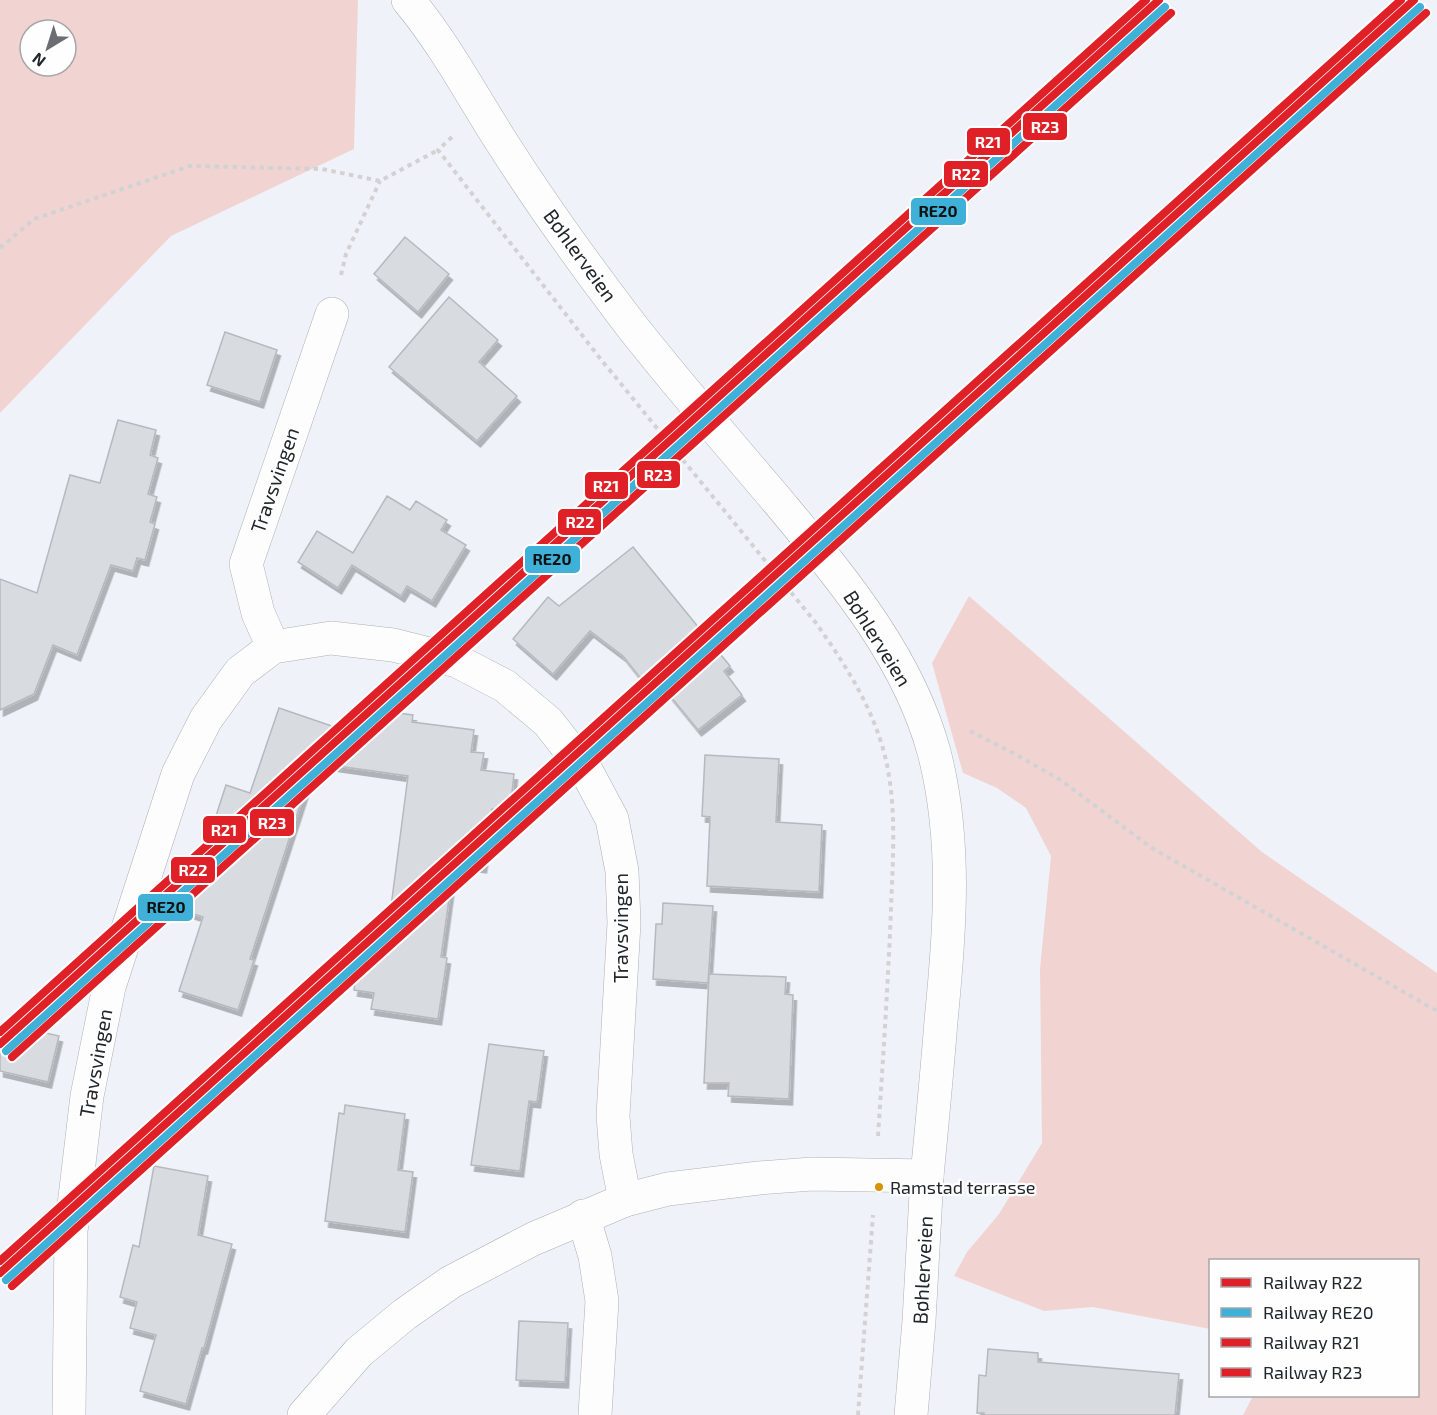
<svg xmlns="http://www.w3.org/2000/svg" width="1437" height="1415" font-family="'Exo 2',sans-serif">
	<defs>
		<filter id="shadow"><feDropShadow dx="3.5" dy="6" stdDeviation="0" flood-color="#0004"/></filter>
	</defs>
	<rect width="100%" height="100%" fill="#eff3f9"/>
	<g fill="#f1d4d2" fill-rule="evenodd">
		<path d="M 0,0 L 358,0 L 354,149 L 171,236 L 0,413 ZM 30,30 L 66,30 L 66,66 L 30,66 Z"/>
		<path d="M 969,596 L 1262,852 L 1437,973 L 1437,1415 L 1243,1415 L 1253,1396 L 1418,1396 L 1418,1260 L 1210,1260 L 1210,1329 L 1093,1307 L 1044,1311 L 954,1276 L 967,1252 L 999,1214 L 1042,1143 L 1040,969 L 1051,856 L 1026,808 L 997,788 L 963,773 L 932,663 Z"/>
	</g>
	<g fill="#d8dbe0" stroke="#b6b9be" stroke-width="1.5" filter="url(#shadow)">
		<path d="M 405,237 L 449,274 L 418,312 L 374,274 Z"/>
		<path d="M 449,297 L 498,340 L 479,362 L 517,396 L 477,441 L 389,367 Z"/>
		<path d="M 225,332 L 277,350 L 260,402 L 207,385 Z"/>
		<path d="M 118,420 L 156,430 L 150,455 L 158,458 L 148,494 L 157,497 L 150,522 L 155,524 L 145,560 L 137,558 L 133,571 L 111,565 L 77,655 L 53,645 L 34,694 L 0,710 L 0,579 L 37,593 L 70,475 L 100,483 Z"/>
		<path d="M 387,496 L 410,510 L 416,501 L 447,520 L 441,530 L 466,545 L 432,601 L 407,586 L 401,596 L 352,565 L 338,588 L 298,562 L 317,531 L 353,553 Z"/>
		<path d="M 633,547 L 730,666 L 724,671 L 742,695 L 698,730 L 663,687 L 656,692 L 653,688 L 650,690 L 623,656 L 590,631 L 553,674 L 513,639 L 548,597 L 559,606 Z"/>
		<path d="M 279,708 L 361,736 L 365,709 L 413,715 L 412,722 L 474,730 L 471,752 L 484,753 L 481,770 L 514,774 L 510,811 L 492,809 L 483,867 L 454,863 L 441,957 L 447,958 L 438,1019 L 371,1009 L 374,993 L 354,990 L 360,945 L 380,947 L 384,921 L 389,922 L 408,776 L 324,764 L 321,775 L 311,772 L 250,959 L 254,960 L 238,1010 L 179,991 L 203,917 L 185,911 L 226,785 L 250,793 Z"/>
		<path d="M 705,755 L 779,759 L 776,822 L 822,825 L 819,892 L 707,886 L 710,817 L 702,816 Z"/>
		<path d="M 663,903 L 713,906 L 708,983 L 653,979 L 656,924 L 662,924 Z"/>
		<path d="M 709,974 L 786,977 L 785,994 L 793,995 L 789,1099 L 728,1096 L 729,1083 L 704,1083 Z"/>
		<path d="M 11,1025 L 59,1036 L 48,1082 L 0,1071 L 0,1031 L 9,1033 Z"/>
		<path d="M 489,1044 L 544,1051 L 537,1102 L 529,1101 L 520,1171 L 471,1165 Z"/>
		<path d="M 345,1105 L 405,1114 L 398,1170 L 413,1172 L 405,1232 L 325,1221 L 339,1113 L 344,1114 Z"/>
		<path d="M 154,1166 L 208,1176 L 198,1235 L 232,1244 L 204,1348 L 202,1348 L 186,1404 L 140,1391 L 156,1335 L 130,1328 L 137,1302 L 120,1297 L 133,1245 L 139,1247 Z"/>
		<path d="M 519,1321 L 568,1323 L 565,1382 L 516,1380 Z"/>
		<path d="M 988,1349 L 1038,1353 L 1038,1362 L 1179,1374 L 1175,1415 L 984,1415 L 984,1413 L 977,1413 L 979,1375 L 986,1376 Z"/>
	</g>
	<g fill="none" stroke-linecap="round" stroke-linejoin="round">
		<g stroke="#acb0b5" stroke-width="34">
			<g id="minor">
				<path d="M 273,647 L 258,613 L 246,564 L 332,314"/>
				<path d="M 583,1216 L 595,1256 L 602,1301 L 595,1415"/>
				<path d="M 69,1415 L 71,1231 L 87,1096 L 109,987 L 178,774 L 206,719 L 240,672 L 273,647 L 331,638 L 393,645 L 457,661 L 505,686 L 548,722 L 587,772 L 612,819 L 622,871 L 624,923 L 613,1116 L 616,1154 L 625,1200"/>
				<path d="M 304,1415 L 359,1352 L 405,1314 L 451,1282 L 533,1239 L 625,1200 L 668,1189 L 759,1178 L 812,1174 L 927,1176 C 932,1124 937,1073 941,1021 C 950,931 957,840 934,752 C 909,660 846,583 786,511 C 734,449 680,388 630,324 C 585,265 541,204 501,141 C 471,94 444,43 408,0"/>
			</g>
		</g>
		<g stroke="#acb0b5" stroke-width="34">
			<path id="tertiary" d="M 911,1415 L 919,1321 L 927,1176"/>
		</g>
		<g stroke="#d1d2d4" stroke-width="4" stroke-dasharray="4.5 4.5" stroke-linecap="butt">
			<path d="M 452,137 L 438,150 L 599,357 L 816,623 C 842,660 867,698 881,742 C 898,795 893,854 891,909 C 888,985 883,1060 878,1136"/>
			<path d="M 0,248 L 34,219 L 190,166 L 322,169 L 380,181 L 438,150"/>
			<path d="M 341,275 L 346,254 L 380,181"/>
			<path d="M 970,731 L 1013,753 L 1059,779 L 1152,848 L 1437,1011"/>
			<path d="M 858,1415 L 873,1215"/>
		</g>
		<use href="#minor" stroke="#fdfdfe" stroke-width="33"/>
		<use href="#tertiary" stroke="#fdfdfe" stroke-width="33"/>
		<g stroke="#fefefe" stroke-width="12">
			<g id="rail-1">
				<path d="M 0,1044 L 1159,0"/>
				<path d="M 0,1273 L 1414,0"/>
			</g>
		</g>
		<g stroke="#fefefe" stroke-width="12">
			<g id="rail-2">
				<path d="M 6,1051 L 1165,7"/>
				<path d="M 6,1280 L 1420,7"/>
			</g>
		</g>
		<g stroke="#fefefe" stroke-width="12">
			<g id="rail-3">
				<path d="M 0,1032 L 1146,0"/>
				<path d="M 0,1261 L 1401,0"/>
			</g>
		</g>
		<g stroke="#fefefe" stroke-width="12">
			<g id="rail-4">
				<path d="M 12,1057 L 1171,13"/>
				<path d="M 12,1286 L 1426,13"/>
			</g>
		</g>
		<use href="#rail-1" stroke="#df2027" stroke-width="8"/>
		<use href="#rail-2" stroke="#3fb0d7" stroke-width="8"/>
		<use href="#rail-3" stroke="#df2027" stroke-width="8"/>
		<use href="#rail-4" stroke="#df2027" stroke-width="8"/>
	</g>
	<circle fill="#d79306" stroke="#fefefe" stroke-width="2" cx="879" cy="1187" r="5"/>
	<g text-anchor="middle" dominant-baseline="central" stroke-width="4.5" stroke-linejoin="round" paint-order="stroke">
		<g font-size="18" fill="#22252a" stroke="#fefefe" text-anchor="start">
			<text x="890" y="1187">Ramstad terrasse</text>
		</g>
		<g font-size="20" fill="#22252a" stroke="#fefefe">
			<text transform="translate(581 255) rotate(54)">Bøhlerveien</text>
			<text transform="translate(274 480) rotate(-71)">Travsvingen</text>
			<text transform="translate(878 638) rotate(58)">Bøhlerveien</text>
			<text transform="translate(620 928) rotate(-90)">Travsvingen</text>
			<text transform="translate(95 1063) rotate(-80)">Travsvingen</text>
			<text transform="translate(922 1270) rotate(-87)">Bøhlerveien</text>
		</g>
	</g>
	<g stroke="#fefefe" stroke-width="2">
		<rect x="1022" y="112" width="46" height="29" rx="6" fill="#df2027"/>
		<rect x="966" y="127" width="45" height="29" rx="6" fill="#df2027"/>
		<rect x="943" y="160" width="46" height="28" rx="6" fill="#df2027"/>
		<rect x="910" y="197" width="57" height="29" rx="6" fill="#3fb0d7"/>
		<rect x="636" y="460" width="45" height="29" rx="6" fill="#df2027"/>
		<rect x="584" y="471" width="45" height="29" rx="6" fill="#df2027"/>
		<rect x="557" y="508" width="45" height="28" rx="6" fill="#df2027"/>
		<rect x="524" y="545" width="57" height="29" rx="6" fill="#3fb0d7"/>
		<rect x="249" y="808" width="46" height="29" rx="6" fill="#df2027"/>
		<rect x="202" y="815" width="45" height="29" rx="6" fill="#df2027"/>
		<rect x="170" y="856" width="46" height="28" rx="6" fill="#df2027"/>
		<rect x="137" y="893" width="57" height="29" rx="6" fill="#3fb0d7"/>
	</g>
	<g font-size="16" text-anchor="middle" font-weight="bold" fill="#fff">
		<text x="1045" y="133">R23</text>
		<text x="988" y="148">R21</text>
		<text x="966" y="180">R22</text>
		<text x="658" y="481">R23</text>
		<text x="606" y="492">R21</text>
		<text x="580" y="528">R22</text>
		<text x="272" y="829">R23</text>
		<text x="224" y="836">R21</text>
		<text x="193" y="876">R22</text>
	</g>
	<g font-size="16" text-anchor="middle" font-weight="bold" fill="#111">
		<text x="938" y="217">RE20</text>
		<text x="552" y="565">RE20</text>
		<text x="166" y="913">RE20</text>
	</g>
	<rect x="1209" y="1259" width="210" height="138" fill="#fefefe" stroke="#a6a7a9" stroke-width="1.5"/>
	<rect x="1221" y="1278" width="30" height="9" fill="#df2027" stroke="#a6a7a9" stroke-width="1.5"/>
	<text x="1263" y="1289" font-size="18" fill="#22252a">Railway R22</text>
	<rect x="1221" y="1308" width="30" height="9" fill="#3fb0d7" stroke="#a6a7a9" stroke-width="1.5"/>
	<text x="1263" y="1319" font-size="18" fill="#22252a">Railway RE20</text>
	<rect x="1221" y="1338" width="30" height="9" fill="#df2027" stroke="#a6a7a9" stroke-width="1.5"/>
	<text x="1263" y="1349" font-size="18" fill="#22252a">Railway R21</text>
	<rect x="1221" y="1368" width="30" height="9" fill="#df2027" stroke="#a6a7a9" stroke-width="1.5"/>
	<text x="1263" y="1379" font-size="18" fill="#22252a">Railway R23</text>
	<g transform="translate(48 48) rotate(218)"><circle r="28" fill="#fefefe" stroke="#a6a7a9" stroke-width="1.5"/>
	<path d="M0-4.5L10 22L0 15L-10 22Z" fill="#6a6d72"/>
	<text y="-9" font-size="16" font-weight="bold" text-anchor="middle" fill="#22252a">N</text>
	</g>
</svg>
